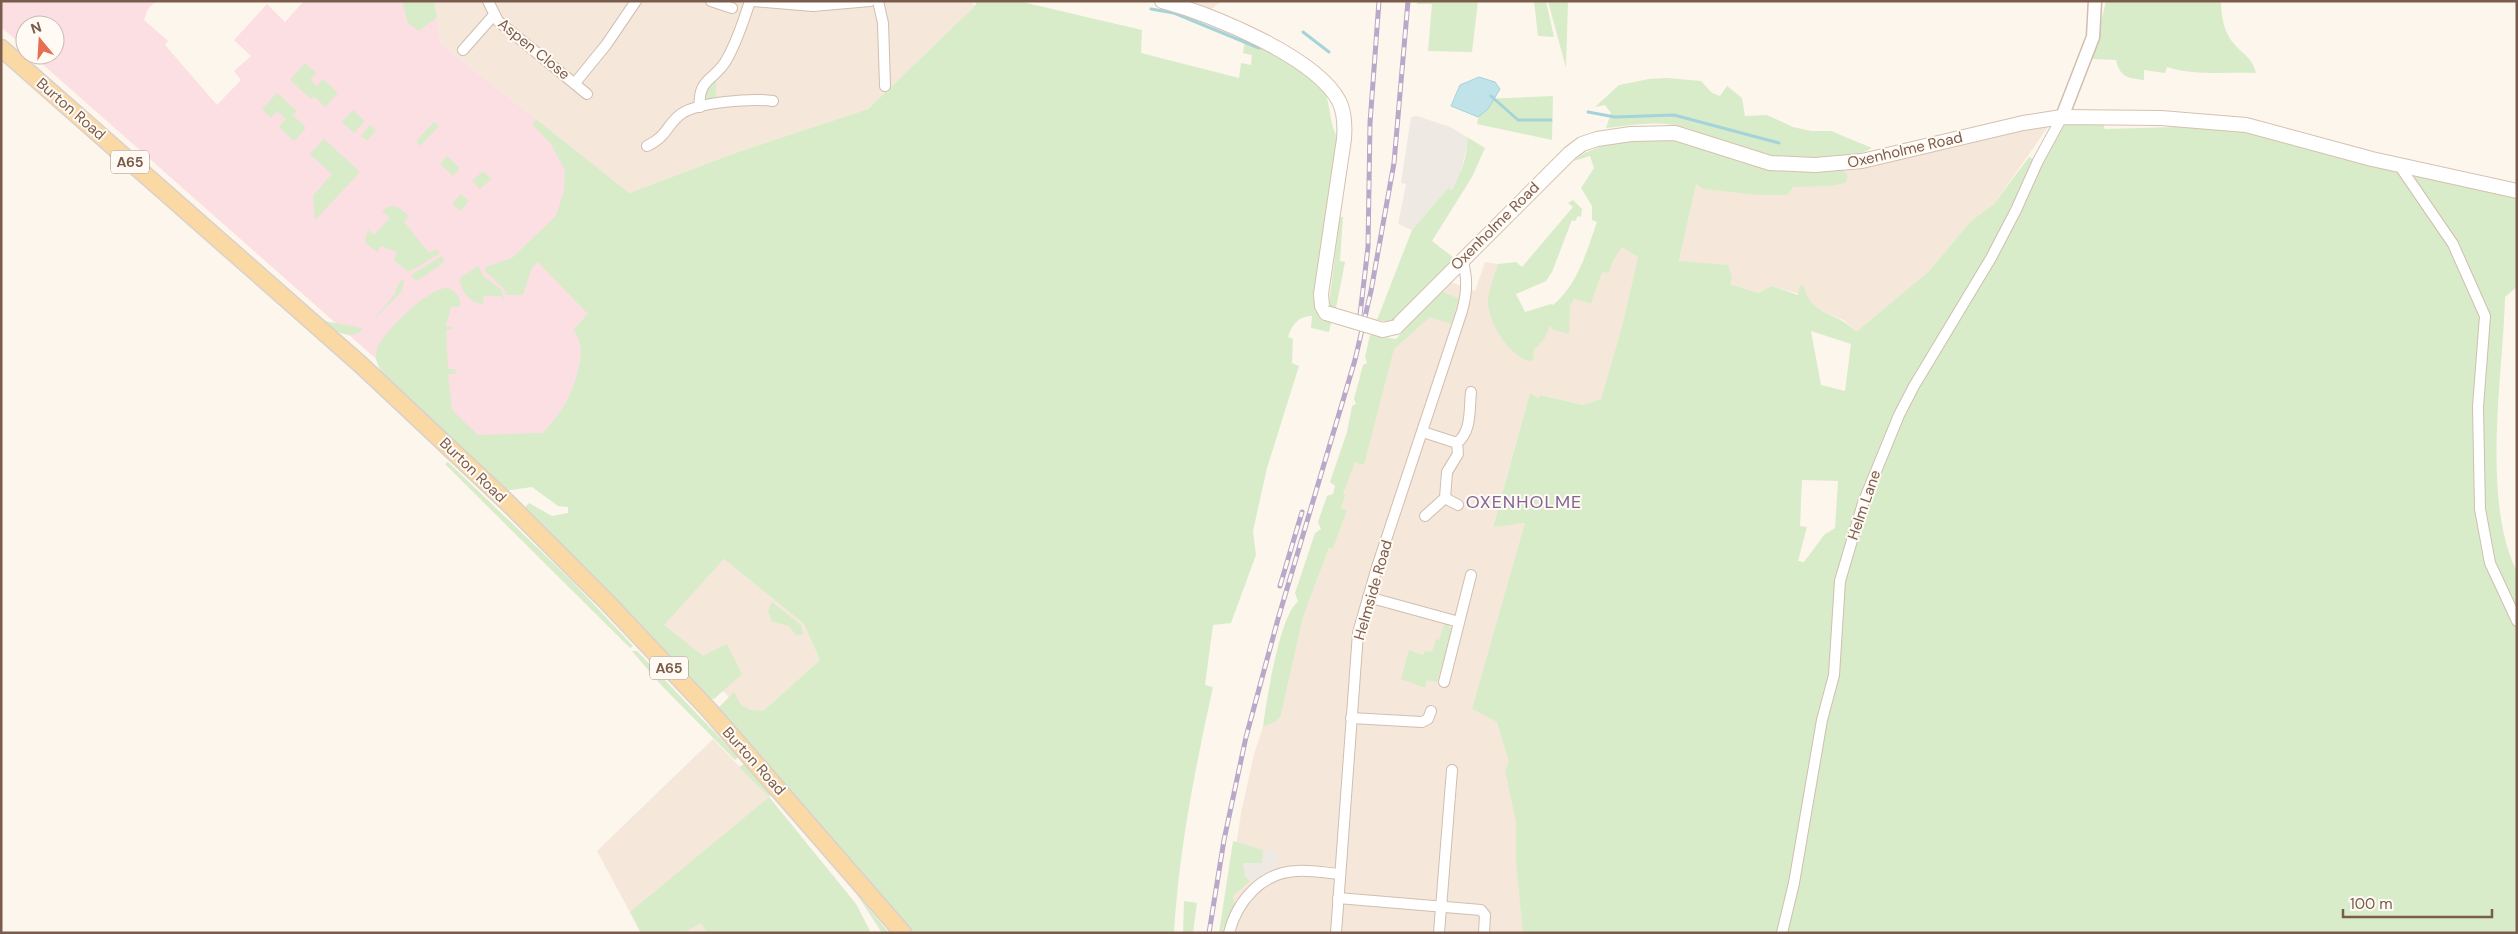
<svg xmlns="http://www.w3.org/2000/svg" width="2518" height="934" font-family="'DM Sans',sans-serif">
	<rect width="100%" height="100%" fill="#fdf6ec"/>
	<g fill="#f5e8da">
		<path d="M 434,1 L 970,1 L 975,6 L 868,109 L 738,152 L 629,193 L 441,44 Z"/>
		<path d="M 1192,1 L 1222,1 L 1210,10 Z"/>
		<path d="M 2039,127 L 2048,127 L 1994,204 L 1971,221 L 1929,271 L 1856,332 L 1845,321 L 1813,307 L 1806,296 L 1772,286 L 1758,293 L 1730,284 L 1679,262 L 1703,149 L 1729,160 L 1753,166 L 1825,171 L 1868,167 Z"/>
		<path d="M 1622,246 L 1638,257 L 1622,326 L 1601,399 L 1583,405 L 1542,395 L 1538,398 L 1530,393 L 1493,526 L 1525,523 L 1497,722 L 1510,763 L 1529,933 L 1223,933 L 1241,813 L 1254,754 L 1263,727 L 1277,721 L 1281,715 L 1303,617 L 1329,548 L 1333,549 L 1347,510 L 1341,508 L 1346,496 L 1343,494 L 1355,461 L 1364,464 L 1396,340 L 1448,281 L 1475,291 L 1485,262 L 1498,264 L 1527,317 L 1570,307 L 1574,299 L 1591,304 L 1602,271 L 1609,273 L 1613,261 Z"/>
		<path d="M 724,559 L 804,624 L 820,660 L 745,727 L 728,704 L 728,696 L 723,691 L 719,694 L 658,631 Z"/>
		<path d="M 713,739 L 769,797 L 856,904 L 871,933 L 641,933 L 597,851 Z"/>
	</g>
	<g fill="#efe9e4">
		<path d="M 1417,116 L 1450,127 L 1467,137 L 1468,144 L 1459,177 L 1452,190 L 1448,188 L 1412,230 L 1398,224 L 1406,184 L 1401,183 L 1411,117 Z"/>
		<path d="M 1245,848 L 1278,851 L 1277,872 L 1255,884 L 1250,881 L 1245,876 L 1242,863 Z"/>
	</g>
	<path fill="#fbdfe3" d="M 1,1 L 156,1 L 148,9 L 144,20 L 168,41 L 165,45 L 217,105 L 241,80 L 234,71 L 251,56 L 234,40 L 267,4 L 285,22 L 304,1 L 434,1 L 441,44 L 629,193 L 605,239 L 578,401 L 547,439 L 493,462 L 32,55 L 55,55 L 55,25 L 25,25 L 25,48 L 1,27 Z"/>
	<g fill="#d8ecc9" fill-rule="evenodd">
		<path d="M 402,1 L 434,1 L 437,17 L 419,31 L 408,23 Z"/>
		<path d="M 977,1 L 1018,1 L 1142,30 L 1141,53 L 1239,78 L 1241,63 L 1251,65 L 1252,55 L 1243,53 L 1245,39 C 1265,48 1318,74 1326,95 C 1331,110 1329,122 1338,139 L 1320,315 L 1331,323 L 1329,332 L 1311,328 L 1312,316 C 1298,316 1292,325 1288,337 L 1293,339 L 1292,363 L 1299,366 L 1267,468 L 1253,531 L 1256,555 L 1231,623 L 1213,625 L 1205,685 L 1213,687 C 1195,769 1179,849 1174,933 L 910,933 L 719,711 L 719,707 L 734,692 L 741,705 L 751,710 L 763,711 L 820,660 L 804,624 L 724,559 L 664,625 L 703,656 L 727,644 L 742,674 L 714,699 L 708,699 L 523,509 L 529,503 L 552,516 L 568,513 L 568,507 L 558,506 L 532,487 L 505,491 L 381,371 C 377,364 374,357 377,349 C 383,332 431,285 449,288 C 456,292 462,299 460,307 L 451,307 L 446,326 L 455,328 L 446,330 L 448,369 L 455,369 L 456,374 L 448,374 L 452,410 L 478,435 L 543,433 C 551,423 561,412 567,401 C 576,381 589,347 573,330 L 588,314 L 538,262 L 532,267 L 523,295 L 507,295 L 503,288 L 485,271 L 485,267 L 512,258 L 556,216 L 564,191 L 565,170 L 551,144 L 532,124 L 536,119 L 629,193 L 738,152 L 868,109 L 975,6 Z"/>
		<path d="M 1417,1 L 1478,1 L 1472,52 L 1428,51 L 1432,4 L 1417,4 Z"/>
		<path d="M 1534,1 L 1546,1 L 1554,37 L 1538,36 Z"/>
		<path d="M 1548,1 L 1568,1 L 1566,68 Z"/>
		<path d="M 2106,1 L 2221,1 C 2221,16 2224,34 2235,45 C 2244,55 2253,59 2256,73 C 2226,72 2196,76 2167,67 L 2165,73 L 2144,70 L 2144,80 C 2127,78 2120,77 2116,60 L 2092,59 Z"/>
		<path d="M 305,63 L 316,73 L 310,80 L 317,86 L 323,79 L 338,93 L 325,107 L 314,96 L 311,99 L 290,80 Z"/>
		<path d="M 716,78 L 716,101 L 709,101 L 705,96 L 706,89 Z"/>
		<path d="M 1667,78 L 1701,81 L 1712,93 L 1720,96 L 1727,86 L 1742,98 L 1745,116 L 1767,115 L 1793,127 L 1811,131 L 1831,131 L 1872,148 C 1843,165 1781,160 1748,153 C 1724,147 1702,131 1678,126 C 1655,120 1629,126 1606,128 L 1611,113 L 1605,105 L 1595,107 L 1619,85 L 1649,79 Z"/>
		<path d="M 277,93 L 297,111 L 293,115 L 306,128 L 294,141 L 279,127 L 286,119 L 277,111 L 271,118 L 262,109 Z"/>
		<path d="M 1553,96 L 1552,140 L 1477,124 L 1482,99 Z"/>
		<path d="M 353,110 L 365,121 L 354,133 L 342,122 Z"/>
		<path d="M 434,122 L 439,126 L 420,146 L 416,141 Z"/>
		<path d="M 2062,122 L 2103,123 L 2105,129 L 2246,125 L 2517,191 L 2517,287 L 2505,297 C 2503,378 2481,499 2517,572 L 2517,933 L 1523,933 L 1516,862 L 1516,822 L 1505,770 L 1509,762 L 1497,722 L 1472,709 L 1525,523 L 1493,527 L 1530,393 L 1538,398 L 1541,395 L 1583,405 L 1601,399 L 1622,326 L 1638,257 L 1622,247 L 1613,261 L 1609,273 L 1602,272 L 1591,304 L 1574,299 L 1570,307 L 1569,334 L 1554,330 L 1550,326 L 1544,339 L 1534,350 L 1533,360 L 1529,361 C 1508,355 1488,322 1488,302 C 1488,290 1495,275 1498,264 L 1516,262 L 1522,267 L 1573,207 L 1568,203 L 1573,200 L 1582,209 L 1581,217 L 1578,216 L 1575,221 L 1572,220 L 1552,272 L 1546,281 L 1516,294 L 1525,312 L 1551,304 L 1553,305 C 1578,284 1586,253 1597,222 L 1592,220 L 1592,206 L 1581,188 L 1594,168 L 1590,156 L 1574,161 C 1592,141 1657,135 1684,141 C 1707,147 1728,160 1752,165 C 1781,171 1814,171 1843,170 L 1848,176 L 1845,183 L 1830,186 L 1793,187 L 1787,195 L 1759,195 L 1703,189 L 1696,184 L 1679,261 L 1728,265 L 1732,277 L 1730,284 L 1758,293 L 1772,286 L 1798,295 L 1800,285 L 1804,286 C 1809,316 1838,311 1856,332 L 1929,271 L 1971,221 L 1994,204 L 2029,157 L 2035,160 ZM 1811,331 L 1851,344 L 1845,391 L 1821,385 ZM 1802,480 L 1838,481 L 1835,528 L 1824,535 L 1804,562 L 1798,561 L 1807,527 L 1800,526 Z"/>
		<path d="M 370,125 L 376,130 L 367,141 L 361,136 Z"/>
		<path d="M 1467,137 L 1485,148 L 1472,177 L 1432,241 L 1454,258 L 1391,322 L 1377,320 L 1412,230 L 1448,188 L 1452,190 C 1460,175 1469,154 1467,137 Z"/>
		<path d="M 324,139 L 360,172 L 315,220 L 313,196 L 332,174 L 310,154 Z"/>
		<path d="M 447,156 L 460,168 L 453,176 L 440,164 Z"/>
		<path d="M 483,171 L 491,179 L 480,189 L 472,181 Z"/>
		<path d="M 461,194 L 469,201 L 461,211 L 452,204 Z"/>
		<path d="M 390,206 L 398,207 L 409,216 L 404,222 L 429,253 L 437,249 L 440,253 L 409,272 L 394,261 L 397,252 L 380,246 L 378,252 L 370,247 L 365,241 L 368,230 L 374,235 L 390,218 L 382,211 Z"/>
		<path d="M 1340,217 L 1343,217 L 1340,261 L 1345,262 L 1336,308 L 1333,309 L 1329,303 Z"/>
		<path d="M 442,256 L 444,260 L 442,264 L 418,280 L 414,279 L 411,275 Z"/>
		<path d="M 478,266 L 484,277 L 502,290 L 504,302 L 501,296 L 484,296 L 483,304 C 470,303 460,291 460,278 Z"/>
		<path d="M 404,279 L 402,291 L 372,321 L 394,295 L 399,283 Z"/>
		<path d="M 1440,290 L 1459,299 L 1451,324 L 1430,317 L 1394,349 L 1364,465 L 1355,462 L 1343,494 L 1346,495 L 1341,508 L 1347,510 L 1333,549 L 1329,548 L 1303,617 L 1281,715 L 1277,721 L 1263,727 C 1266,703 1280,613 1298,602 L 1295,593 L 1315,533 L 1321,529 L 1318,522 L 1327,496 L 1333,494 L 1335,486 L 1330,482 L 1347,432 L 1352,406 L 1356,404 L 1354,399 L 1363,365 L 1367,363 L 1365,357 L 1370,335 L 1396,339 Z"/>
		<path d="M 324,321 L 363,328 C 353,343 333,330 323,323 Z"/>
		<path d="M 313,332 L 446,454 L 312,333 Z"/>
		<path d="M 448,462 L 571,580 L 633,646 L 630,648 L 445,464 Z"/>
		<path d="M 772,602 L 801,625 L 803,635 L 796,635 L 789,626 L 772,622 L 768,611 Z"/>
		<path d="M 1445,623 L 1448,624 L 1452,630 L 1437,682 L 1427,680 L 1425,688 L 1401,679 L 1409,650 L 1423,655 L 1425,651 L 1432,652 L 1436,639 L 1439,640 Z"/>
		<path d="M 632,651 L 637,651 L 738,757 L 735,760 L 662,686 Z"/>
		<path d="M 744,764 L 771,794 L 769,797 L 856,904 L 871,933 L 707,933 L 701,923 L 683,933 L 641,933 L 630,912 L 769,797 L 739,767 Z"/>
		<path d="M 1233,841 L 1263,850 L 1262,863 L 1243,863 L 1245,876 L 1250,881 L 1233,896 L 1234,901 L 1237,904 L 1227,927 L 1224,926 L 1223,933 L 1219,933 Z"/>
		<path d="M 856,893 L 889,933 L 882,933 Z"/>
		<path d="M 1184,901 L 1197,903 L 1193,933 L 1183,933 Z"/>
	</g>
	<path fill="#bfe3e8" stroke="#a5d3da" d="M 1479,77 L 1495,82 L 1500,89 L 1488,109 L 1478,117 L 1451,106 L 1460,85 Z"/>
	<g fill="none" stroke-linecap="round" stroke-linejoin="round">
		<g stroke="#a5d3da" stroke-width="3">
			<path d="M 1151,9 L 1174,13 L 1259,48 L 1260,46"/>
			<path d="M 1303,32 L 1329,52"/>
			<path d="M 1491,96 L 1518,120 L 1551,120"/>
			<path d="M 1588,112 L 1615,117 L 1674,115 L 1779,143"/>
		</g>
		<g stroke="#d1beb0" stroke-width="12">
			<g id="minor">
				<path d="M 488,1 L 498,21 L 587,94"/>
				<path d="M 711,1 L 732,8"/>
				<path d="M 752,1 L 813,6 L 870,1"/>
				<path d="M 878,1 L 883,23 L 885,86"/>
				<path d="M 463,50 L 493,16"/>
				<path d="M 575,83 L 606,45 L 636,1"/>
				<path d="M 700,107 C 697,78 716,80 727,59 C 737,41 744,20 750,1"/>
				<path d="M 647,146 C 669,135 666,125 681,114 C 698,102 752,98 773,101"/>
				<path d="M 2399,165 L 2453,244 L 2485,316 L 2478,407 L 2480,509 L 2490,563 L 2517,621"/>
				<path d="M 1423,432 L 1457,443"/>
				<path d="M 1445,498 L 1458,505"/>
				<path d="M 1425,516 L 1445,498 L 1447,472 L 1458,454 L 1457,443 C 1472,431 1469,410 1471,392"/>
				<path d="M 1368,597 L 1459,622"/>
				<path d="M 1444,682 L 1471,575"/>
				<path d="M 1351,718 L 1422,722 L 1428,719 L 1431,711"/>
				<path d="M 1338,898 L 1481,910 L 1485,915 L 1484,933"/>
				<path d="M 1229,933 C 1237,901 1262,872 1297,871 C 1311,870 1326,873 1340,874"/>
				<path d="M 1336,933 L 1358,633 L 1377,567 L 1462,311 C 1467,293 1468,278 1462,259"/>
				<path d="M 1439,933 L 1452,770"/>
				<path d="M 1782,933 L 1794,883 L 1822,720 L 1834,675 L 1840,581 L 1863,503 L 1899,415 L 1914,386 L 1991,258 L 2016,210 L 2038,161 L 2062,117"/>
			</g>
		</g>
		<g stroke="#d1beb0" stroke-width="15">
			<path id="tertiary" d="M 2062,117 L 2093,37 L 2095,1"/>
		</g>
		<g stroke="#d6c0b0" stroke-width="16">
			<g id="secondary">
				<path d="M 1162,1 C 1210,14 1315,56 1339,101 C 1345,113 1345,126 1344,139 L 1321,294 L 1322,306 L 1326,313"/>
				<path d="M 1396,327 L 1570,153 L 1582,144 L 1597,139 L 1631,134 L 1675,133 L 1770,163 L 1815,165 L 1862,161 L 2023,123 L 2062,117 L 2161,118 L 2246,125 L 2372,159 L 2517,191"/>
			</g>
		</g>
		<g stroke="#dad1cd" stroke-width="19">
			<path id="primary" d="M 1,48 L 360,364 L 508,503 L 605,600 L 709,710 L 903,933"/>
		</g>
		<use href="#minor" stroke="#fff" stroke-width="10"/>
		<use href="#tertiary" stroke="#fff" stroke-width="12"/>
		<use href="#secondary" stroke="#fff" stroke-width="14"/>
		<use href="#primary" stroke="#fbd9a5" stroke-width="16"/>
		<g stroke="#b9a8c9" stroke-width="5">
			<g id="rail">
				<path d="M 1360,315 L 1368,247 L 1370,123 L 1379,1"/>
				<path d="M 1280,586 L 1302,512"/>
				<path d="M 1209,933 L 1224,840 L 1246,737 L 1278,619 L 1355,360 L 1371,291 L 1394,163 L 1408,1"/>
			</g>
		</g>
		<use href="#rail" stroke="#fffaf3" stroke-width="3" stroke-dasharray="9" stroke-linecap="butt"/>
		<g stroke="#d6c0b0" stroke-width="16" stroke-linecap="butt">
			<path id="secondary-bridge" d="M 1326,313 L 1383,330 L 1396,327"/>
		</g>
		<use href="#secondary-bridge" stroke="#fff" stroke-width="14"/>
	</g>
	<g text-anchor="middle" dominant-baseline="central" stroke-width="4" stroke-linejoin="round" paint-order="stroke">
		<g fill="#fffaf3" stroke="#a28b7f" stroke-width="1">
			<rect x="111" y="150.5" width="38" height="23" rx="4"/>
			<rect x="650" y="656.5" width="38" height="23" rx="4"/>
		</g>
		<g font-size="14" font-weight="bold" fill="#7a5c4d">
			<text x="130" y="162">A65</text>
			<text x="669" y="668">A65</text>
		</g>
		<g font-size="15" fill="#7a5c4d" stroke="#fffaf3">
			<text transform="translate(534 49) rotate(39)">Aspen Close</text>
			<text transform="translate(71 109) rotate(41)">Burton Road</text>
			<text transform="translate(1905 150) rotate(-13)">Oxenholme Road</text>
			<text transform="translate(1495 226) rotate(-45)">Oxenholme Road</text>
			<text transform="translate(473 470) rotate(44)">Burton Road</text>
			<text transform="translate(1864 505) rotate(-71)">Helm Lane</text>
			<text transform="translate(1373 590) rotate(-74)">Helmside Road</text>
			<text transform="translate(754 761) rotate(48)">Burton Road</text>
		</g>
		<g font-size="18" letter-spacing="1" fill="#846695" stroke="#fffaf3">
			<text x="1524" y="502">OXENHOLME</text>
		</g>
	</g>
	<rect width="2518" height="934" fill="none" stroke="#7a5c4d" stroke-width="5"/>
	<g transform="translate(40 40) rotate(342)"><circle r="24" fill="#fffaf3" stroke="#cabbb1"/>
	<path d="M0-4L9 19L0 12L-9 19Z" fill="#e76f51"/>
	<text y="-8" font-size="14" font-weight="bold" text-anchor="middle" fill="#7a5c4d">N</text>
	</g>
	<path d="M2343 909v8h149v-8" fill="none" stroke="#7a5c4d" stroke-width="2.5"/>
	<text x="2350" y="909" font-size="15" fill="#7a5c4d" stroke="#fffaf3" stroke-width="4" paint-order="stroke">100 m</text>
</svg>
